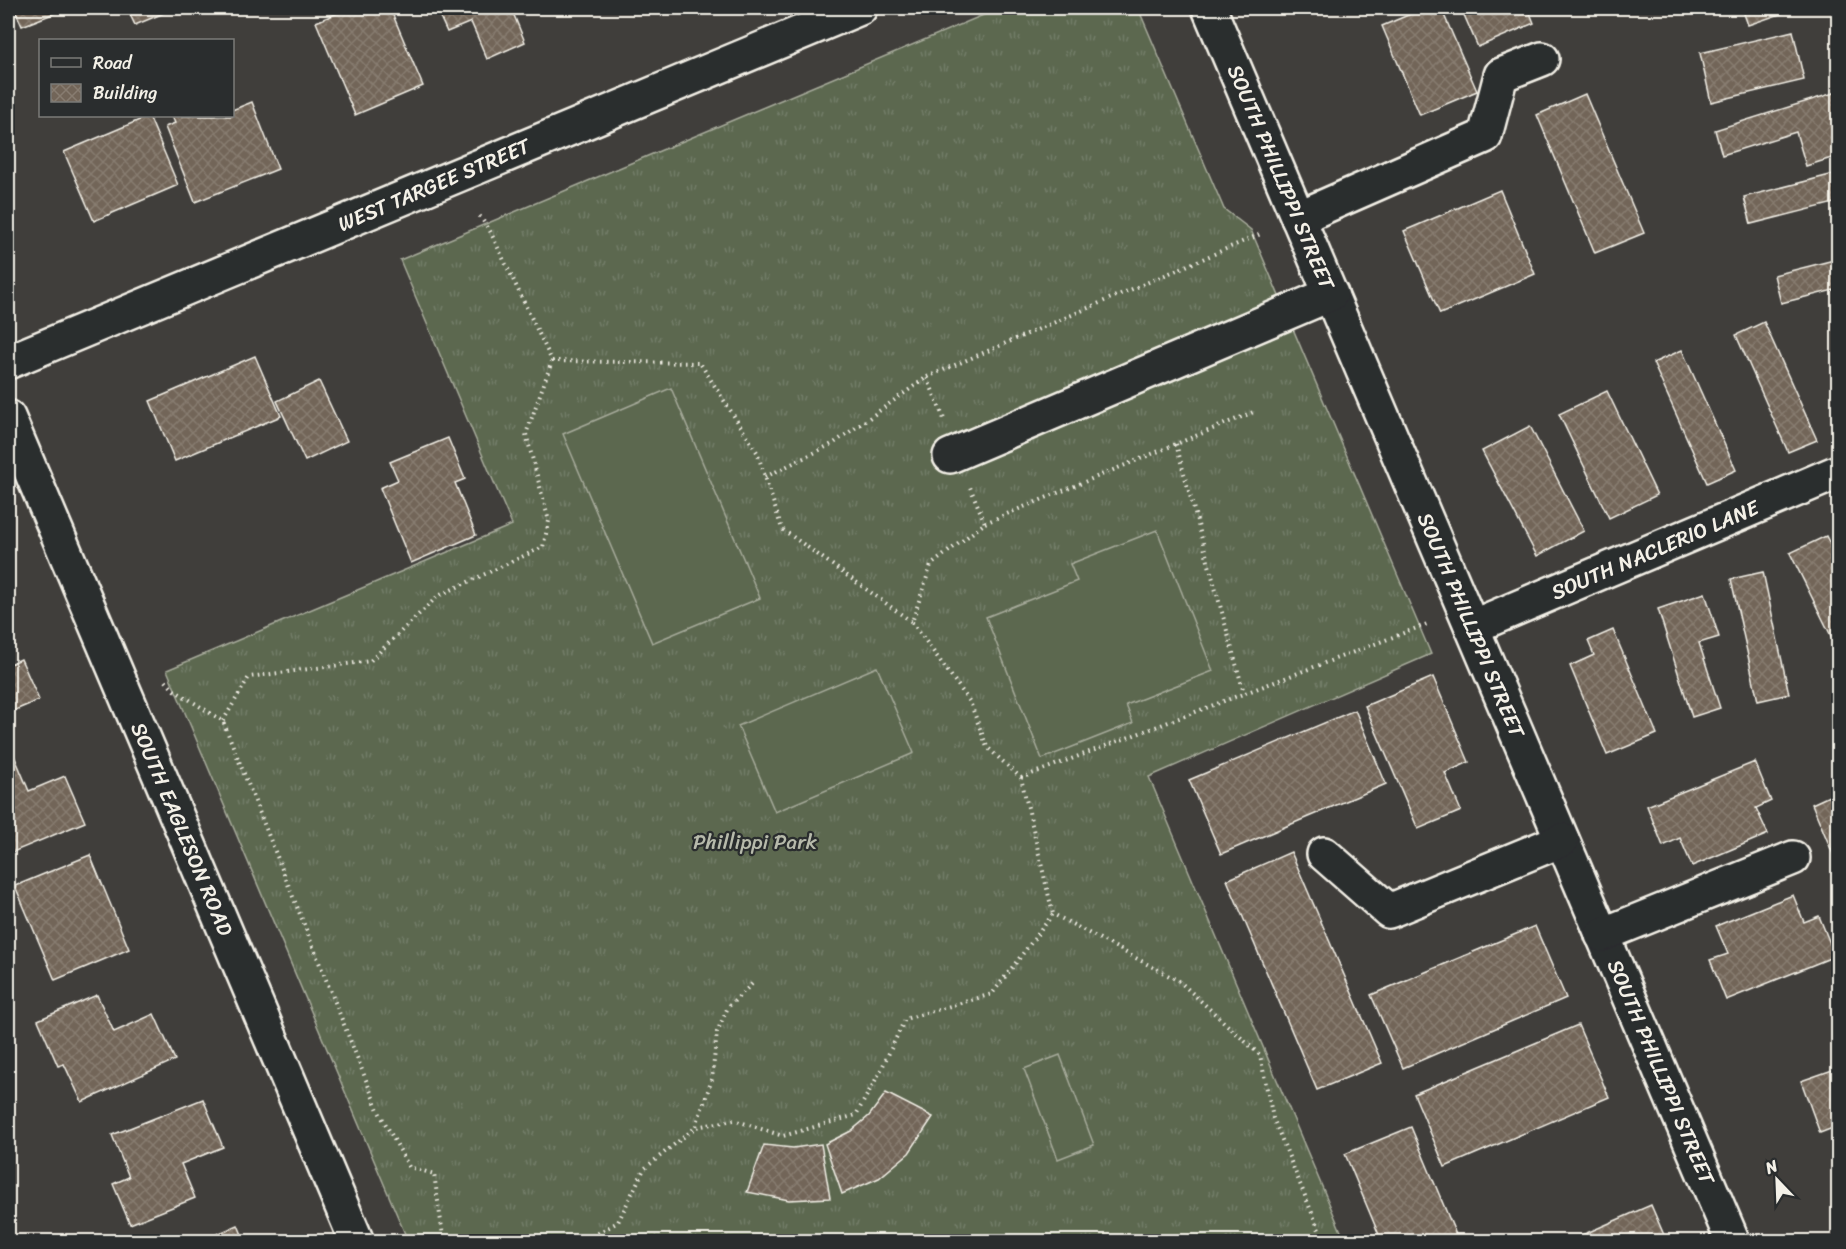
<svg xmlns="http://www.w3.org/2000/svg" width="1846" height="1249" font-family="Sriracha,sans-serif">
	<defs>
		<pattern id="grass-tufts" width="24" height="20" patternUnits="userSpaceOnUse" patternTransform="scale(1.5)"><rect width="24" height="20" fill="#5b674f"/><path d="M3 7l-1-3M5 7V3M7 7l1-3M15 17l-1-3M17 17v-4M19 17l1-3" fill="none" stroke="#737d68"/></pattern>
		<pattern id="building-cross-hatch" width="8" height="8" patternUnits="userSpaceOnUse" patternTransform="scale(1.5)"><rect width="8" height="8" fill="#726558"/><path d="M0 0l8 8M0 8l8-8" fill="none" stroke="#877c70"/></pattern>
	</defs>
	<rect width="100%" height="100%" fill="#403e3b"/>
	<filter id="ink" filterUnits="userSpaceOnUse"><feTurbulence type="fractalNoise" baseFrequency=".0167" numOctaves="2"/><feDisplacementMap in="SourceGraphic" scale="12" xChannelSelector="R" yChannelSelector="G"/><feConvolveMatrix kernelMatrix="1 2 1 2 8 2 1 2 1" color-interpolation-filters="sRGB"/></filter>
	<g filter="url(#ink)">
		<path fill="url(#grass-tufts)" stroke="#a8ac9c" stroke-width="1.5" d="M 1000,8 L 1138,8 L 1224,209 L 1251,230 L 1431,654 L 1149,777 L 1345,1241 L 408,1241 L 167,670 L 512,525 L 400,260 Z"/>
		<g fill="#5b674f" stroke="#a8ac9c" stroke-width="1.5">
			<path d="M 671,388 L 760,598 L 652,643 L 563,434 Z"/>
			<path d="M 1157,530 L 1213,671 L 1126,705 L 1133,723 L 1042,759 L 986,617 L 1077,581 L 1070,564 Z"/>
			<path d="M 877,667 L 914,753 L 775,812 L 738,726 Z"/>
			<path d="M 1060,1055 L 1094,1145 L 1058,1159 L 1024,1069 Z"/>
		</g>
		<g fill="url(#building-cross-hatch)" stroke="#f4f1e8" stroke-width="1.5">
			<path d="M 14,8 L 68,8 L 22,26 Z"/>
			<path d="M 127,8 L 176,8 L 135,25 Z"/>
			<path d="M 350,8 L 390,8 L 423,86 L 355,115 L 316,22 Z"/>
			<path d="M 436,8 L 511,8 L 525,42 L 487,59 L 471,22 L 447,32 Z"/>
			<path d="M 1425,8 L 1441,8 L 1477,91 L 1420,115 L 1382,26 Z"/>
			<path d="M 1461,8 L 1528,8 L 1534,23 L 1478,47 Z"/>
			<path d="M 1687,8 L 1702,8 L 1689,12 Z"/>
			<path d="M 1742,8 L 1791,8 L 1792,10 L 1748,25 Z"/>
			<path d="M 1793,31 L 1804,80 L 1711,102 L 1700,53 Z"/>
			<path d="M 1837,92 L 1838,98 L 1838,156 L 1806,166 L 1796,132 L 1722,155 L 1715,130 Z"/>
			<path d="M 1585,94 L 1644,233 L 1595,253 L 1537,115 Z"/>
			<path d="M 252,102 L 278,169 L 195,202 L 165,127 L 175,123 L 172,116 L 232,116 L 232,110 Z"/>
			<path d="M 149,116 L 178,185 L 94,221 L 64,152 Z"/>
			<path d="M 1838,173 L 1838,202 L 1751,224 L 1744,197 Z"/>
			<path d="M 1500,190 L 1535,274 L 1440,314 L 1404,231 Z"/>
			<path d="M 1838,259 L 1838,289 L 1781,303 L 1774,275 Z"/>
			<path d="M 1764,322 L 1817,440 L 1788,452 L 1736,335 Z"/>
			<path d="M 1682,350 L 1736,470 L 1707,483 L 1653,363 Z"/>
			<path d="M 255,356 L 281,416 L 175,461 L 150,401 Z"/>
			<path d="M 319,381 L 347,441 L 305,461 L 277,401 Z"/>
			<path d="M 1607,391 L 1657,495 L 1609,518 L 1559,414 Z"/>
			<path d="M 1530,426 L 1584,531 L 1537,556 L 1482,451 Z"/>
			<path d="M 448,438 L 465,479 L 455,483 L 476,535 L 411,563 L 380,488 L 398,480 L 390,462 Z"/>
			<path d="M 1826,536 L 1838,560 L 1838,650 L 1790,553 Z"/>
			<path d="M 1763,572 L 1789,694 L 1758,701 L 1731,579 Z"/>
			<path d="M 1705,593 L 1719,637 L 1699,643 L 1720,708 L 1692,717 L 1658,609 Z"/>
			<path d="M 1613,630 L 1657,734 L 1607,755 L 1570,666 L 1594,655 L 1588,641 Z"/>
			<path d="M 21,659 L 39,700 L 8,713 L 8,665 Z"/>
			<path d="M 1433,677 L 1469,762 L 1445,773 L 1461,811 L 1418,829 L 1365,706 Z"/>
			<path d="M 1355,710 L 1386,784 L 1221,854 L 1189,780 Z"/>
			<path d="M 10,746 L 29,791 L 65,776 L 85,822 L 8,854 L 8,748 Z"/>
			<path d="M 1755,762 L 1771,801 L 1756,808 L 1768,834 L 1692,866 L 1680,838 L 1663,846 L 1647,806 Z"/>
			<path d="M 1838,792 L 1838,866 L 1812,804 Z"/>
			<path d="M 1291,852 L 1382,1063 L 1317,1090 L 1227,880 Z"/>
			<path d="M 90,855 L 129,949 L 55,980 L 15,886 Z"/>
			<path d="M 1793,895 L 1804,922 L 1819,916 L 1835,956 L 1726,1000 L 1710,960 L 1728,954 L 1716,926 Z"/>
			<path d="M 1535,926 L 1566,998 L 1403,1068 L 1371,995 Z"/>
			<path d="M 97,995 L 114,1032 L 154,1014 L 175,1060 L 82,1102 L 64,1064 L 58,1066 L 38,1020 Z"/>
			<path d="M 1578,1025 L 1609,1097 L 1445,1167 L 1414,1094 Z"/>
			<path d="M 1838,1068 L 1838,1126 L 1820,1133 L 1801,1081 Z"/>
			<path d="M 886,1093 L 933,1117 L 909,1153 L 879,1178 L 842,1194 L 825,1144 L 851,1131 L 869,1116 Z"/>
			<path d="M 203,1099 L 223,1147 L 181,1164 L 195,1198 L 130,1224 L 113,1184 L 129,1177 L 112,1135 Z"/>
			<path d="M 1411,1127 L 1459,1242 L 1382,1242 L 1345,1154 Z"/>
			<path d="M 821,1144 L 830,1198 L 789,1200 L 747,1192 L 764,1145 L 793,1148 Z"/>
			<path d="M 1651,1205 L 1667,1242 L 1566,1242 Z"/>
			<path d="M 238,1225 L 245,1242 L 199,1242 Z"/>
		</g>
		<g fill="none" stroke-linecap="round" stroke-linejoin="round">
			<g stroke="#f4f1e8" stroke-width="38">
				<g id="minor">
					<path d="M 1209,8 L 1733,1242"/>
					<path d="M 1298,218 L 1485,136 L 1501,75 L 1542,59"/>
					<path d="M 8,362 L 860,8"/>
					<path d="M 8,417 L 357,1242"/>
					<path d="M 950,456 L 1331,294"/>
					<path d="M 1472,627 L 1838,472"/>
					<path d="M 1324,854 L 1389,911 L 1562,840"/>
					<path d="M 1602,935 L 1793,858"/>
				</g>
			</g>
			<g stroke="#f4f1e8" stroke-width="4" stroke-dasharray="1.5 4.5" stroke-linecap="butt">
				<path d="M 552,361 L 700,363 L 757,452 L 782,529 L 912,622 L 931,565 L 985,523 L 970,487"/>
				<path d="M 927,377 L 1263,233"/>
				<path d="M 1176,444 L 1244,693"/>
				<path d="M 765,477 L 834,443 L 927,377 L 944,419"/>
				<path d="M 985,523 L 1256,411"/>
				<path d="M 912,622 L 970,702 L 987,747 L 1021,778 L 1053,914"/>
				<path d="M 166,681 L 174,690 L 223,721 L 378,1110 L 409,1167 L 434,1174 L 444,1242"/>
				<path d="M 223,721 L 249,677 L 370,661 L 438,596 L 543,547 L 549,521 L 526,434 L 552,361 L 490,231 L 479,215"/>
				<path d="M 1021,778 L 1430,623"/>
				<path d="M 696,1126 L 712,1079 L 717,1032 L 728,1007 L 755,981"/>
				<path d="M 582,1242 L 618,1222 L 644,1169 L 696,1127 L 734,1120 L 783,1136 L 856,1115 L 880,1072 L 905,1019 L 992,994 L 1053,914 L 1179,981 L 1260,1055 L 1273,1118 L 1324,1242"/>
			</g>
			<use href="#minor" stroke="#2a2d2e" stroke-width="33"/>
		</g>
	</g>
	<g text-anchor="middle" dominant-baseline="central" stroke-width="4.5" stroke-linejoin="round" paint-order="stroke">
		<g font-size="21" fill="#f4f1e8" stroke="#2a2d2e">
			<text transform="translate(1281 177) rotate(67)">SOUTH PHILLIPPI STREET</text>
			<text transform="translate(434 185) rotate(-23)">WEST TARGEE STREET</text>
			<text transform="translate(1655 550) rotate(-23)">SOUTH NACLERIO LANE</text>
			<text transform="translate(1471 625) rotate(67)">SOUTH PHILLIPPI STREET</text>
			<text transform="translate(182 829) rotate(67)">SOUTH EAGLESON ROAD</text>
			<text transform="translate(1661 1072) rotate(67)">SOUTH PHILLIPPI STREET</text>
		</g>
		<g font-size="21" fill="#b7baab" stroke="#2a2d2e">
			<text x="755" y="842">Phillippi Park</text>
		</g>
	</g>
	<rect width="1846" height="1249" fill="none" stroke="#2a2d2e" stroke-width="30"/>
	<rect x="15" y="15" width="1816" height="1219" fill="none" stroke="#f4f1e8" stroke-width="2" filter="url(#ink)"/>
	<rect x="39" y="39" width="195" height="78" fill="#2a2d2e" stroke="#7b7b78" stroke-width="1.5"/>
	<rect x="51" y="58" width="30" height="9" fill="#2a2d2e" stroke="#7b7b78" stroke-width="1.5"/>
	<text x="93" y="69" font-size="18" fill="#f4f1e8">Road</text>
	<rect x="51" y="84" width="30" height="18" fill="url(#building-cross-hatch)" stroke="#7b7b78" stroke-width="1.5"/>
	<text x="93" y="99" font-size="18" fill="#f4f1e8">Building</text>
	<g transform="translate(1777 1180) rotate(337)" stroke="#2a2d2e" stroke-width="4.5" paint-order="stroke">
	<path d="M0-4.5L10 22L0 15L-10 22Z" fill="#f4f1e8"/>
	<text y="-9" font-size="16" font-weight="bold" text-anchor="middle" fill="#f4f1e8">N</text>
	</g>
</svg>
